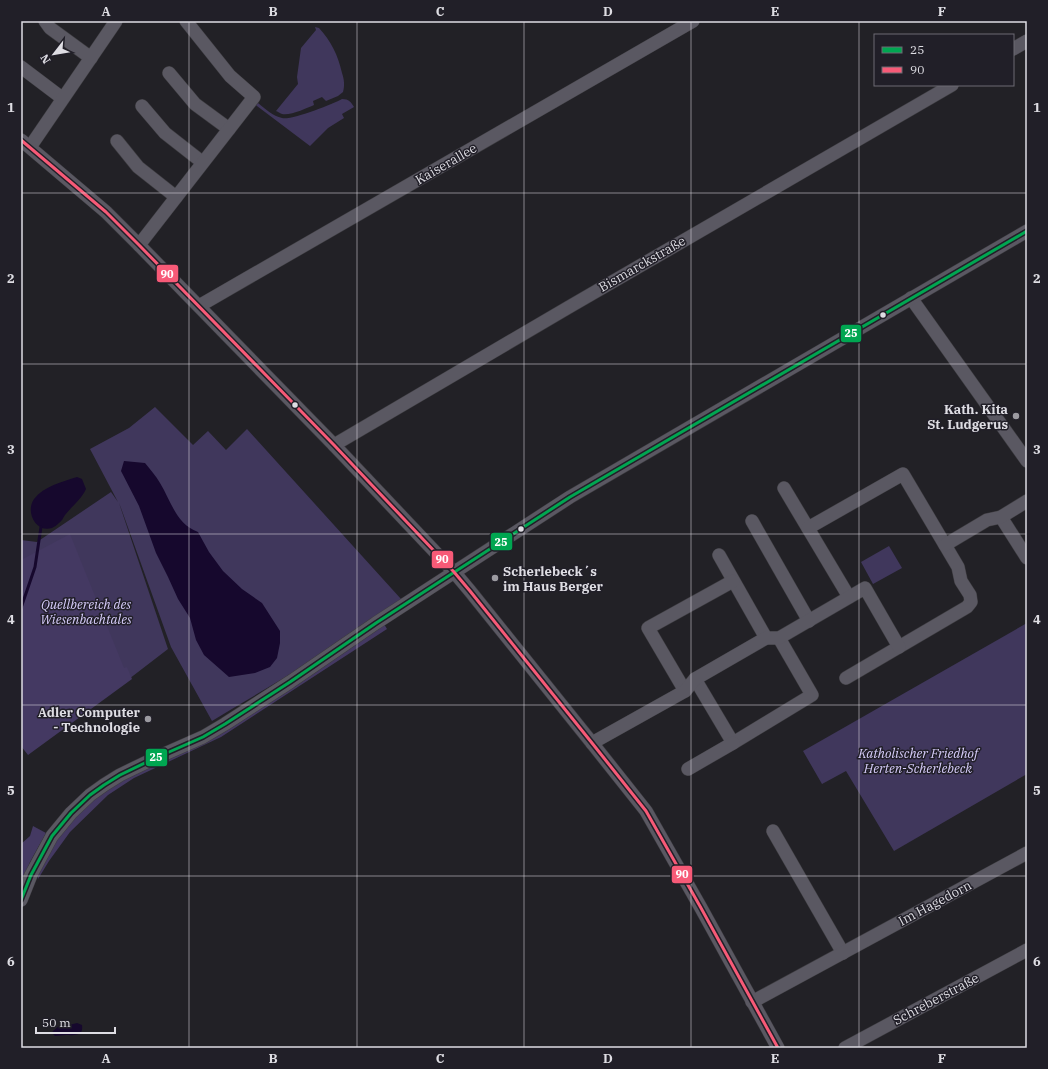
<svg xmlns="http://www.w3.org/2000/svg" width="1048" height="1069" font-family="'IBM Plex Serif',serif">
	<rect width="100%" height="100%" fill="#222126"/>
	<g fill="#40375c">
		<path d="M 315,27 L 319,28 C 331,41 338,55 342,73 C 344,79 345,85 343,92 L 338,96 L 326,101 L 322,97 L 313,101 L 314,105 C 307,108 290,116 282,114 C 281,114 277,111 276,111 L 298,84 L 297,77 L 301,48 L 316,30 Z"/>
		<path d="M 342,99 C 349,99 351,102 354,107 L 342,114 L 344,118 L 328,128 L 310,146 L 253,103 L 256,102 L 258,103 C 265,109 273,116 282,118 C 290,121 333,104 342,99 Z"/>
		<path d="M 155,407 L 193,445 L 208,431 L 226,450 L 247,429 L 401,599 C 343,646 276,682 212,721 L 171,647 L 121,508 L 119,503 L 168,649 L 86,712 L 21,698 L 21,540 L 37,542 L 111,492 L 118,502 L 90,449 L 129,428 Z"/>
		<path d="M 889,546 L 902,568 L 873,584 L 861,562 Z"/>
		<path d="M 1027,623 L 1027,774 L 894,851 L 846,771 L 822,784 L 803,751 Z"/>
	</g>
	<g fill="#443962">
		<path d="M 70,534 L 124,668 L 127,667 L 132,679 L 28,755 L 21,746 L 21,560 Z"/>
		<path d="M 384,624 L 387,629 L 221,737 L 134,778 L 108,795 L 70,832 L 49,861 L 38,879 L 37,874 L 48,850 L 67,824 L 98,793 Z"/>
		<path d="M 33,826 L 46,833 L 30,862 L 21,885 L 21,844 L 30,836 Z"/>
	</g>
	<g fill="#16082d">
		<path d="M 124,461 L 145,463 C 150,469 156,476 160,483 C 171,501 176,524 198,532 L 209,552 L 223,571 L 242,589 L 262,603 L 280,631 L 280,643 L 277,658 L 270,667 L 255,673 L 229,677 L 204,655 L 196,640 L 190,618 L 178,599 L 168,577 L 156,553 L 139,506 L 121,471 Z"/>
		<path d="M 77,477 L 82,479 L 86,489 C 81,500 72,506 65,515 C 63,518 62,521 59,523 C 57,525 54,527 52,528 C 36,533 25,512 34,499 C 44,486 62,482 77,477 Z"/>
		<path d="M 77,1023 L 82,1025 C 84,1037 73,1035 66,1035 C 62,1035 59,1036 55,1036 L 52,1033 L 53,1031 L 60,1025 L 70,1025 L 73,1024 Z"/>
	</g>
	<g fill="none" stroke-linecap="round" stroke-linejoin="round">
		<path stroke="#16082d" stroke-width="3" d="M 21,608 L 35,567 L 41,527"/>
		<g stroke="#3d3c40" stroke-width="14">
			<g id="minor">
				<path d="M 45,21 L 50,28 L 91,58"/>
				<path d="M 1013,49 L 1027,41"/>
				<path d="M 21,67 L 62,98"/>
				<path d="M 169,73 L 195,104 L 229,129"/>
				<path d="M 142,106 L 165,133 L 202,162"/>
				<path d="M 21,140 L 106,212 L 139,245 L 334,445 L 454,572 L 470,591 L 592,743 L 646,811 L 701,908 L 778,1048"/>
				<path d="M 117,141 L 138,167 L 176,197"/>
				<path d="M 30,147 L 116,21"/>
				<path d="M 139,245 L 254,97 L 230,76 L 186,21"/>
				<path d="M 911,298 L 1027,461"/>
				<path d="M 199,306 L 693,21"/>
				<path d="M 334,445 L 569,307 L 952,85"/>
				<path d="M 784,488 L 849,597"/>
				<path d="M 1001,517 L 1027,558"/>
				<path d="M 752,521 L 809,621"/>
				<path d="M 808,528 L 903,474 L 958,567 L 961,581 L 970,595 L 971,602 L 967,607 L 846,678"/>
				<path d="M 945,545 L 987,520 L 1001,517 L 1027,501"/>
				<path d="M 719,555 L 766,638"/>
				<path d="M 695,679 L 733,743 L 812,695 L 779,638"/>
				<path d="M 685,691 L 648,628 L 733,581"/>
				<path d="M 592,743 L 685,691 L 695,679 L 766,638 L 779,638 L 865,588 L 899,647"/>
				<path d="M 688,769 L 733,743"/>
				<path d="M 773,831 L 843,953"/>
				<path d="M 21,900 L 31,875 L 52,836 L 71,813 L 90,795 L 104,785 L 120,775 L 151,760 L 203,737 L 225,724 L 290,682 L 376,623 L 570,497 L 1027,231"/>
				<path d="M 752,1002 L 1027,853"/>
				<path d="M 845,1048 L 1027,950"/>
			</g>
		</g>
		<use href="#minor" stroke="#5a5862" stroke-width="13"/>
		<g stroke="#211f28" stroke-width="6">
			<path id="bus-1" d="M 21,900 L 31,875 L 52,836 L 71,813 L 90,795 L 104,785 L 120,775 L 151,760 L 203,737 L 225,724 L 290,682 L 376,623 L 570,497 L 1027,231"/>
		</g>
		<g stroke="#211f28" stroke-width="6">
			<path id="bus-2" d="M 21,140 L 106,212 L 139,245 L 334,445 L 454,572 L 470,591 L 592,743 L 646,811 L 701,908 L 778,1048"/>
		</g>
		<use href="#bus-1" stroke="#00a651" stroke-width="3"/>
		<use href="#bus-2" stroke="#f75a77" stroke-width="3"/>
	</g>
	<path fill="none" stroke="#dedde3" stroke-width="1" stroke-opacity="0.55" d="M 189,21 L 189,1048M 357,21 L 357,1048M 524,21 L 524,1048M 691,21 L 691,1048M 859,21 L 859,1048M 21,193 L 1027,193M 21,364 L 1027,364M 21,534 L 1027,534M 21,705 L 1027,705M 21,876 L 1027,876"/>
	<g fill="#dedde3" stroke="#211f28" stroke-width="1.5">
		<circle cx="883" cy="315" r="3.5"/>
		<circle cx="295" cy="405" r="3.5"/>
		<circle cx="521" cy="529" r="3.5"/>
	</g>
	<g fill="#9c9ba1" stroke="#211f28" stroke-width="1.5">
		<circle cx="1016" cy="416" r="4"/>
		<circle cx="495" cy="578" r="4"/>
		<circle cx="148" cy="719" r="4"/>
	</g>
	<g text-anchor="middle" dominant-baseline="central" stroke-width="3" stroke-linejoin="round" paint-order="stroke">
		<g font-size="13" fill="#dedde3" stroke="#211f28">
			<text transform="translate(446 164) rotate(-30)">Kaiserallee</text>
			<text transform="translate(642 264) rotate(-30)">Bismarckstraße</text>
			<text transform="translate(935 903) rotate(-28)">Im Hagedorn</text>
			<text transform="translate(936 999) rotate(-28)">Schreberstraße</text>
		</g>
		<g font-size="13" font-weight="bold" fill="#dedde3" stroke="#211f28" text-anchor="end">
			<text x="1008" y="409">Kath. Kita<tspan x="1008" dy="15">St. Ludgerus</tspan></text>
			<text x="503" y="571" text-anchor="start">Scherlebeck´s<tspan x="503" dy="15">im Haus Berger</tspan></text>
			<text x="140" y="712">Adler Computer<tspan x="140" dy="15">- Technologie</tspan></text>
		</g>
		<g font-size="13" font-style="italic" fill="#d7cdfb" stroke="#211f28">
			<text x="86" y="604">Quellbereich des<tspan x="86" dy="15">Wiesenbachtales</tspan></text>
			<text x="918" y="753">Katholischer Friedhof<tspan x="918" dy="15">Herten-Scherlebeck</tspan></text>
		</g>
	</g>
	<g stroke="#211f28" stroke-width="1.5">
		<rect x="156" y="264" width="23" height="19" rx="4" fill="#f75a77"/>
		<rect x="840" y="324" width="22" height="19" rx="4" fill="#00a651"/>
		<rect x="490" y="532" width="23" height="19" rx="4" fill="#00a651"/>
		<rect x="431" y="550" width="23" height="19" rx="4" fill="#f75a77"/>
		<rect x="145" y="748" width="23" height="19" rx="4" fill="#00a651"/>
		<rect x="671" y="865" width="22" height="19" rx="4" fill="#f75a77"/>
	</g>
	<g font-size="11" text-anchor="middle" font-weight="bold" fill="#fff">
		<text x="167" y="278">90</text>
		<text x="851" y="337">25</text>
		<text x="501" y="546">25</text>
		<text x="442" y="563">90</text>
		<text x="156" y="761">25</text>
		<text x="682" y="878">90</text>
	</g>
	<rect width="1048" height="1069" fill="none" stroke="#211f28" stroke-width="44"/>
	<rect x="874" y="34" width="140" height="52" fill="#211f28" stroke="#6d6b73"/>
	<rect x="882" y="47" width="20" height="6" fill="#00a651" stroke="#6d6b73"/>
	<text x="910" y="54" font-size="12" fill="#dedde3">25</text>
	<rect x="882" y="67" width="20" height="6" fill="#f75a77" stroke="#6d6b73"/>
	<text x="910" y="74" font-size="12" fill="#dedde3">90</text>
	<g transform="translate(54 54) rotate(239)" stroke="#211f28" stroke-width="3" paint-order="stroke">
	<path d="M0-3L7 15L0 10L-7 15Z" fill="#dedde3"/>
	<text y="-6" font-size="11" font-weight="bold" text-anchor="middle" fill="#dedde3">N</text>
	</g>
	<path d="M36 1027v6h79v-6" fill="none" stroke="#dedde3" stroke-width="2"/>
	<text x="42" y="1027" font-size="12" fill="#dedde3" stroke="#211f28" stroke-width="3" paint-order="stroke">50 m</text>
	<rect x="22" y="22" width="1004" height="1025" fill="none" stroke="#dedde3" stroke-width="1.5"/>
	<g font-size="13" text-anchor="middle" font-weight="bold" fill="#dedde3">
		<text x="106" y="16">A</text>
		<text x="273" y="16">B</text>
		<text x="440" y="16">C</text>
		<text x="608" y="16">D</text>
		<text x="775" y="16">E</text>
		<text x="942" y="16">F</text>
		<text x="11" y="112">1</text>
		<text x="1037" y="112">1</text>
		<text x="11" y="283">2</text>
		<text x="1037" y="283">2</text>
		<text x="11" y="454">3</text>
		<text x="1037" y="454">3</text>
		<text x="11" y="624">4</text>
		<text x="1037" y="624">4</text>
		<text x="11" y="795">5</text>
		<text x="1037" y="795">5</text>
		<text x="11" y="966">6</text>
		<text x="1037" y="966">6</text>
		<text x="106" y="1063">A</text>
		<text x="273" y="1063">B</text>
		<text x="440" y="1063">C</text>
		<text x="608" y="1063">D</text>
		<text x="775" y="1063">E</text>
		<text x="942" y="1063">F</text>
	</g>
</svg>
